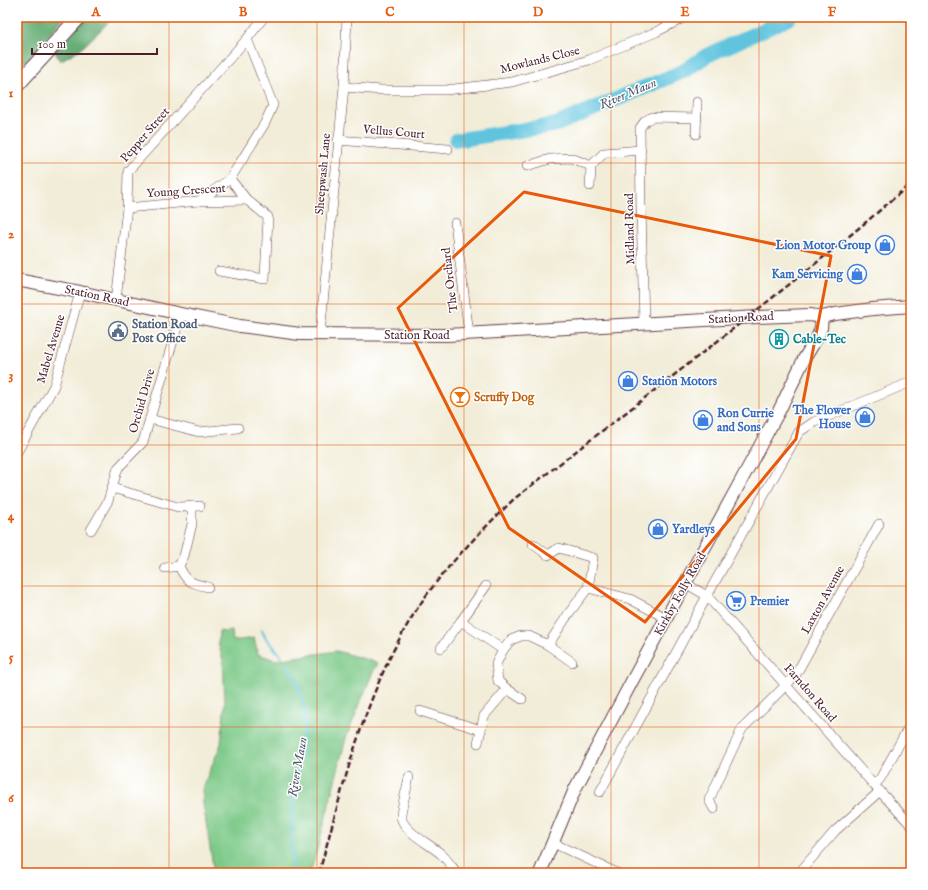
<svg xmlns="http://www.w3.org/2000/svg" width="928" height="890" font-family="'IM FELL English',serif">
	<rect width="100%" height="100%" fill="#fff"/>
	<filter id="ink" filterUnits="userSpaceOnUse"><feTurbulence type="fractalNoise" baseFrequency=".025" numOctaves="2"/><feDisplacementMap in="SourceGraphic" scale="8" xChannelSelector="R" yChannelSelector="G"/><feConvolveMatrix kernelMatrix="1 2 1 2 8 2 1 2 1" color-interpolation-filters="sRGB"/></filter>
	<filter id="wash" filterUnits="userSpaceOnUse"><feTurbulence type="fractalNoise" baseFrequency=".012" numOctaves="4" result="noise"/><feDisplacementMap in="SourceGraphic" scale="16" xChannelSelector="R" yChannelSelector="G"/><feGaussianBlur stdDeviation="0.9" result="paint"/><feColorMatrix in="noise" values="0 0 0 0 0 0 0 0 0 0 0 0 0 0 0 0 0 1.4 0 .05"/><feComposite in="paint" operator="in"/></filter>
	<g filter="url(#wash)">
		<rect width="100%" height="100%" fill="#f2edd8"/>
		<path fill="#7dc988" stroke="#64745a" d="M 219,631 L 225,632 L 232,631 L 233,641 L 254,638 L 258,654 L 275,660 L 337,651 L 378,663 L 372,674 L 346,738 L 319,843 L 310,873 L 214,873 L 203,803 L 202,789 L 221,744 L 225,702 L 223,660 L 218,643 Z"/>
		<g fill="#66ad74" stroke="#586650">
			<path d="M 17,17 L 64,17 L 37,49 L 17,70 Z"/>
			<path d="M 86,17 L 114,17 L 82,48 L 60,61 L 55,52 Z"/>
		</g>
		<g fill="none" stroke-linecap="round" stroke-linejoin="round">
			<g stroke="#61c4df" stroke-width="2.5">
				<path d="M 262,630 L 265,637 L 282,657"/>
				<path d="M 287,664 L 294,677 L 300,691 L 305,713 L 304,733 L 292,806 L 292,851 L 294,873"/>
			</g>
			<path stroke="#61c4df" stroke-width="15" d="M 457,140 L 555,125 L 684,71 L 706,56 L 789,18 L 789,17"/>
		</g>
	</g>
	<g filter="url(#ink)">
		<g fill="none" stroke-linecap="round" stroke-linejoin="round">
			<g stroke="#633e45" stroke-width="10">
				<g id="minor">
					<path d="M 344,87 L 381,90 L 446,90 L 512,82 L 589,60 L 656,32 L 685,17"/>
					<path d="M 696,134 L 697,102"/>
					<path d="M 338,140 L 448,149"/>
					<path d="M 527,166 L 550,159 L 571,158 L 591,166"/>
					<path d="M 590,186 L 591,166 L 604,153 L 641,150"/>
					<path d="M 199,201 L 230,179"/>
					<path d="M 127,208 L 199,201 L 247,200"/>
					<path d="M 455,223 L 469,334"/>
					<path d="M 219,271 L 265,279 L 268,217 L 247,200 L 230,179 L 265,123 L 273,105 L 247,39"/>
					<path d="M 116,300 L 127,208 L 128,171 L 247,39 L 264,17"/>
					<path d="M 644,324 L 641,208 L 640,128 L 645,121 L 652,117 L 697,118"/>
					<path d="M 320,334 L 344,87 L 347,17"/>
					<path d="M 150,419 L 199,432 L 238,428"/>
					<path d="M 17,452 L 54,386 L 80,292"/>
					<path d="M 112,488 L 178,507 L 200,506"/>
					<path d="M 192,506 L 192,524 L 184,556 L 179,566 C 186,582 191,583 208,587"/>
					<path d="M 91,530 L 108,501 L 118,468 L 143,442 L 181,314"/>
					<path d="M 533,544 L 548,555 L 559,548 L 593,558 L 588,588 L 630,599 L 666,618"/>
					<path d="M 165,568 L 179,566"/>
					<path d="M 685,583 L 707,596 L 874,785 L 911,825"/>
					<path d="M 486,586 L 461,621 L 503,650"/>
					<path d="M 548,645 L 572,662"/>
					<path d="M 441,648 L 461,621"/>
					<path d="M 507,689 L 522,699"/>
					<path d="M 420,711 L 481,730"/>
					<path d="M 478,743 L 484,716 L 507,689 L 498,681 L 496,664 L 503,650 L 511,640 L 521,636 L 529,636 L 548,645 L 569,613 L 588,588"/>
					<path d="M 409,777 C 408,785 400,812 401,817 C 404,832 430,844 441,854 C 447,859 452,867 457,873"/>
					<path d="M 874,785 L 880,779 L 911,723"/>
					<path d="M 600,792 L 707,596 L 799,432 L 814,422 L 911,382"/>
					<path d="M 714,809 L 709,800 L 742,729 L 795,676 L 879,524"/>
					<path d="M 553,843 L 617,873"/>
					<path d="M 799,873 L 835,831 L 880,791"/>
				</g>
			</g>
			<g stroke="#633e45" stroke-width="14">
				<g id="secondary">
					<path d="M 17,280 L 80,292 L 181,314 L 240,326 L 300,334 L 447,335 L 757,317 L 810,315 L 822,317 L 835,314 L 873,309 L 911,306"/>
					<path d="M 540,873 L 575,789 L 632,681 L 779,411 L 804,359 L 818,336 L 821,328 L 822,317"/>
				</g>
			</g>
			<g stroke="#633e45" stroke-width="16">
				<path id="trunk" d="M 17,85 L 79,17"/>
			</g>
			<use href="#minor" stroke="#fff" stroke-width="9"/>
			<use href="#secondary" stroke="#fff" stroke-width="12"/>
			<use href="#trunk" stroke="#fff" stroke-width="14"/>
			<path stroke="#4a1f2b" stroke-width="2.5" stroke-dasharray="6 3" stroke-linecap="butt" d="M 319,873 C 345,780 367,682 423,600 C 449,563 481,531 514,499 C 584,445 654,391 724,336 C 787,286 851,237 911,183"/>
		</g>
	</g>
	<path fill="none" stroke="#e8590c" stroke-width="3" stroke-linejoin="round" d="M 524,192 L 831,256 L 796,439 L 645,622 L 509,528 L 398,308 Z"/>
	<path fill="none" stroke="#e8590c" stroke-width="1" stroke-opacity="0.55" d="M 169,17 L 169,873M 317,17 L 317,873M 464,17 L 464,873M 611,17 L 611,873M 759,17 L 759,873M 17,163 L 911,163M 17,304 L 911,304M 17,445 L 911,445M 17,586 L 911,586M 17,727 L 911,727"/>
	<defs>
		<g id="shop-ring" transform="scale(1)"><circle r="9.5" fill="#fff" stroke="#3f7fe0" stroke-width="1.5"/><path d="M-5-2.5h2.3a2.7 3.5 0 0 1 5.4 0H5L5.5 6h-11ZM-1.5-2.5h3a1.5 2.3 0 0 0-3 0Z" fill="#3f7fe0"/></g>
		<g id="civic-ring" transform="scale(1)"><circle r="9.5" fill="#fff" stroke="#5c6f8a" stroke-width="1.5"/><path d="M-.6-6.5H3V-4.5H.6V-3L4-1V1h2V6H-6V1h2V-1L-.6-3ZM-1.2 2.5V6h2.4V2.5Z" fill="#5c6f8a"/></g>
		<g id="building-ring" transform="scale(1)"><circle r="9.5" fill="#fff" stroke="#0f9aa8" stroke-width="1.5"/><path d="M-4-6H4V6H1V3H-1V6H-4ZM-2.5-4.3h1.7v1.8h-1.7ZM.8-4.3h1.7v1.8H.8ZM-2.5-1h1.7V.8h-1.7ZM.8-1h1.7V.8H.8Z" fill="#0f9aa8"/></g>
		<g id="bar-ring" transform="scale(1)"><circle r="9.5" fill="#fff" stroke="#e8710a" stroke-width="1.5"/><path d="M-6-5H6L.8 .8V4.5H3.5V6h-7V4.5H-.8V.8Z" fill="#e8710a"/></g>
		<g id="supermarket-ring" transform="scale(1)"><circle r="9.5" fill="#fff" stroke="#3f7fe0" stroke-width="1.5"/><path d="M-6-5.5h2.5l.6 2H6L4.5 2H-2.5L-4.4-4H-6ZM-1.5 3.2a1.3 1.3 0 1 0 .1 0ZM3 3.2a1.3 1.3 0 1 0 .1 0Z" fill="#3f7fe0"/></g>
	</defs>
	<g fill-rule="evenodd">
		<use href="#shop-ring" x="885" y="245"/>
		<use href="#shop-ring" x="857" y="274"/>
		<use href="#civic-ring" x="118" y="331"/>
		<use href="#building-ring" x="779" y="339"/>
		<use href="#shop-ring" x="628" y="381"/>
		<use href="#bar-ring" x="460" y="397"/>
		<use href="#shop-ring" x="865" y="417"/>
		<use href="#shop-ring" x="703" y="420"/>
		<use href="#shop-ring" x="658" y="529"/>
		<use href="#supermarket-ring" x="736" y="601"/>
	</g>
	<g text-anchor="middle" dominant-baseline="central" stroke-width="3" stroke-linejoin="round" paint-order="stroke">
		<g font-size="12" fill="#4a1f2b" stroke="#fff">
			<text transform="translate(540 60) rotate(-14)">Mowlands Close</text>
			<text transform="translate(394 132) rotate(5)">Vellus Court</text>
			<text transform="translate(145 135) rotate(-49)">Pepper Street</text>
			<text transform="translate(323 174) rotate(-85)">Sheepwash Lane</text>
			<text transform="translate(186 191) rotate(-4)">Young Crescent</text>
			<text transform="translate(630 229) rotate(-91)">Midland Road</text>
			<text transform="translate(450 280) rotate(-97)">The Orchard</text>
			<text transform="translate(97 296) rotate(12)">Station Road</text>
			<text transform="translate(741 318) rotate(-3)">Station Road</text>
			<text x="417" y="335">Station Road</text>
			<text transform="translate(51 349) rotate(-73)">Mabel Avenue</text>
			<text transform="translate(142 401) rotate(-74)">Orchid Drive</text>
			<text transform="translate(680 594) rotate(-61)">Kirkby Folly Road</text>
			<text transform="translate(823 600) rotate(-61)">Laxton Avenue</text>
			<text transform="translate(810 693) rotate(49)">Farndon Road</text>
		</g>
		<g font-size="12" font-weight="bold" fill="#366cbe" stroke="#fff" text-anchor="start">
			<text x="871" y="245" text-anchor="end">Lion Motor Group</text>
			<text x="843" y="274" text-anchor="end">Kam Servicing</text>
			<text x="642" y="381">Station Motors</text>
			<text x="851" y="410" text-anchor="end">The Flower<tspan x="851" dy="14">House</tspan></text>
			<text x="717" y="413">Ron Currie<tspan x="717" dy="14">and Sons</tspan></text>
			<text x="672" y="529">Yardleys</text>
			<text x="750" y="601">Premier</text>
		</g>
		<g font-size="12" font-weight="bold" fill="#4e5e75" stroke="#fff" text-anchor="start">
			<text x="132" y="324">Station Road<tspan x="132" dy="14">Post Office</tspan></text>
		</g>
		<g font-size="12" font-weight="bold" fill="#0d838f" stroke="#fff" text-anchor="start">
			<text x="793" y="339">Cable-Tec</text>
		</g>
		<g font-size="12" font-weight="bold" fill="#c56008" stroke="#fff" text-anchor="start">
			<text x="474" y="397">Scruffy Dog</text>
		</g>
		<g font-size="13" font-style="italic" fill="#52596a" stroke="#fff">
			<text transform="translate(628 94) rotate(-23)">River Maun</text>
			<text transform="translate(298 767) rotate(-80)">River Maun</text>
		</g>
	</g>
	<rect width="928" height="890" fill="none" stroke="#fff" stroke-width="44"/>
	<path d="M32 48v6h125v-6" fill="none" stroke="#4a1f2b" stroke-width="2"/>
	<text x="38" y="48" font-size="12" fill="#4a1f2b" stroke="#ffffff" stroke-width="3" paint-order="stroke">100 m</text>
	<rect x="22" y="22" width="884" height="846" fill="none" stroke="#e8590c" stroke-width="1.5"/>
	<g font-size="13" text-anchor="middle" font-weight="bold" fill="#e8590c">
		<text x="96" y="16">A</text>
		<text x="243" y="16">B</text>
		<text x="390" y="16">C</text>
		<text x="538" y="16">D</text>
		<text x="685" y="16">E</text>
		<text x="832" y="16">F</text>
		<text x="11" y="97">1</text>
		<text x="11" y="238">2</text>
		<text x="11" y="379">3</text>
		<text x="11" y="520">4</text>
		<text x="11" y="661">5</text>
		<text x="11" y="802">6</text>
	</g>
</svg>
